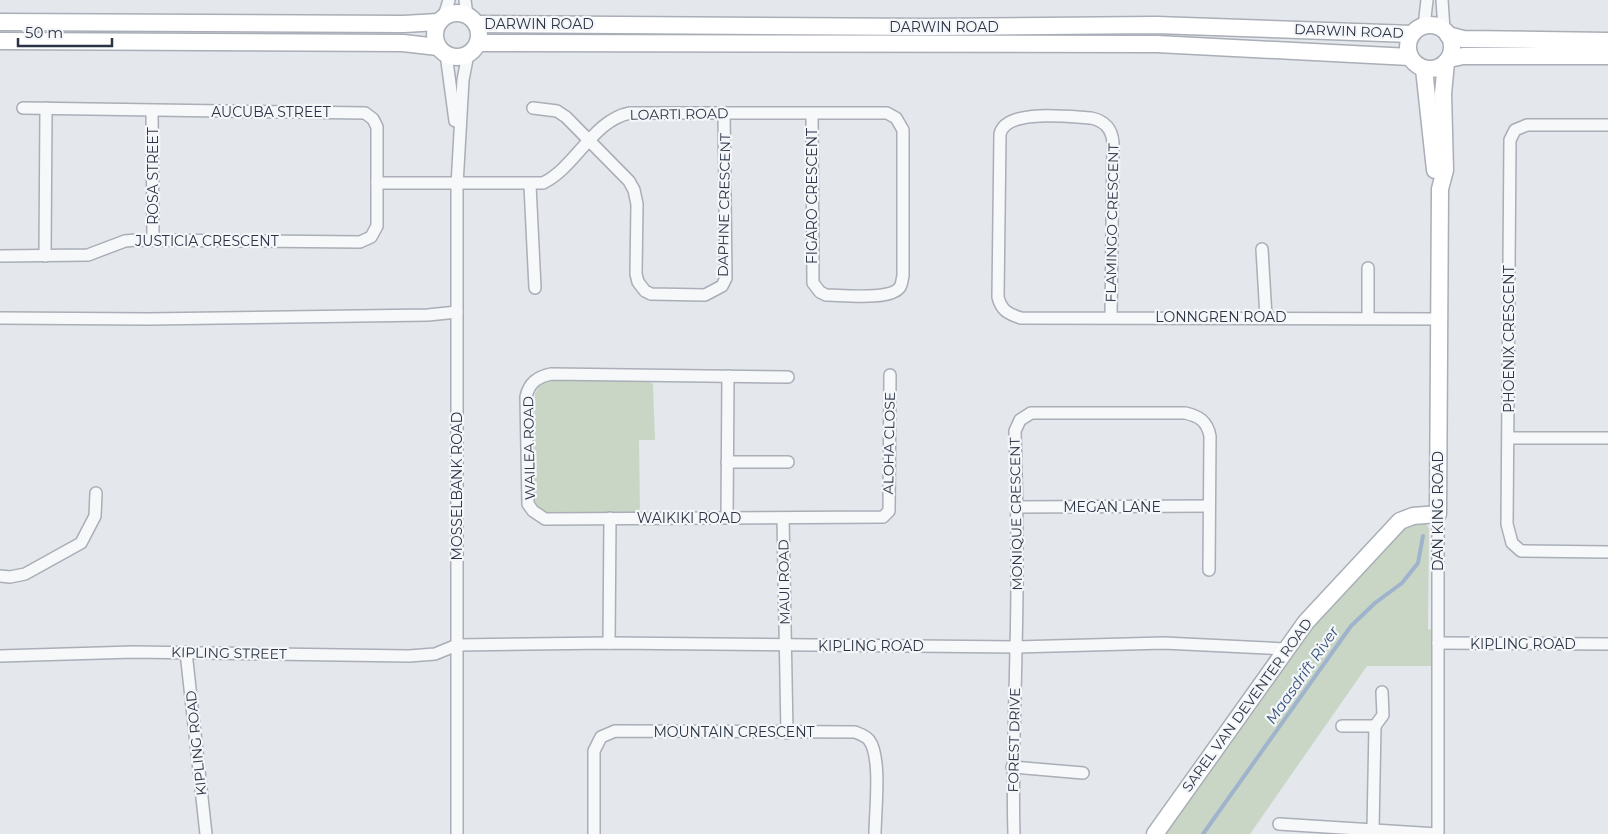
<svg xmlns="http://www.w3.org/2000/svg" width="1608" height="834" font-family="Montserrat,sans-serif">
	<rect width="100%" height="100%" fill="#e4e7ec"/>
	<g fill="#c9d6c5">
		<path d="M 549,380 L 646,380 L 653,384 L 655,440 L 639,440 L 640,514 L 550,513 C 541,511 535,506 534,497 L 535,394 L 540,385 Z"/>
		<path d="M 1420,522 L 1427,525 L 1429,529 L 1428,629 L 1432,630 L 1432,666 L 1367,666 L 1250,834 L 1165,834 L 1302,638 L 1406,526 Z"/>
	</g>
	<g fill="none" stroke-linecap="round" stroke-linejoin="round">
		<path stroke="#9fb4cc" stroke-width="4" d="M 1203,834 L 1351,626 L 1375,603 L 1402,583 L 1418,563 L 1423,536"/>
		<g stroke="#a9aeb7" stroke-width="14">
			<g id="street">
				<path d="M 465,0 L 467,15"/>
				<path d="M 1442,0 L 1444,30"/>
				<path d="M 444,16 L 449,0"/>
				<path d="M 1424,26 L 1427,0"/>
				<path d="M 446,54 L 455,121"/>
				<path d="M 533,108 L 557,111 L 566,117 L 629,181 L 634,190 L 637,204 L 636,274 L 638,282 L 645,291 L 651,294 L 705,295 L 722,286 L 726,278 L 724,113"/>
				<path d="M 152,112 L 153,240"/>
				<path d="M 1608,125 L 1527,125 L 1515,130 L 1510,140 L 1507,524 L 1512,543 L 1521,551 L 1608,552"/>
				<path d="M 377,183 L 543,183 C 576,167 593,120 630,113 L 887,113 L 896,118 L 903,130 L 903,276 C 902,279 902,284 900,287 C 891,301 842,295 826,295 L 820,292 L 813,283 L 812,114"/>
				<path d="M 530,185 L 535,288"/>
				<path d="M 1262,249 L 1266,317"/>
				<path d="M 0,256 L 88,255 L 125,241 L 136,240 L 360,242 L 371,237 L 377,226 L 377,127 L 373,119 L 365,113 L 23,108"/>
				<path d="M 45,256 L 46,108"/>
				<path d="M 0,318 L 148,319 L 428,315 L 457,312"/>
				<path d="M 1111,318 L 1113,143 C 1112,129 1105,121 1091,118 C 1070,117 1006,108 1000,134 L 998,297 C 1001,310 1008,314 1021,318 L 1438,319"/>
				<path d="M 1368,318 L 1368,268"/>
				<path d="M 788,377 L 551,374 C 537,377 529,383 526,397 L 528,504 L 533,511 L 545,519 L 883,517 L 889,511 L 890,375"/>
				<path d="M 1509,438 L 1608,438"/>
				<path d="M 727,462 L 788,462"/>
				<path d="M 1017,507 L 1208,506"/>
				<path d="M 1438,514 L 1438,834"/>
				<path d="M 727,517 L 728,376"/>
				<path d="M 783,518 L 787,733"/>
				<path d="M 0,576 L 10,577 L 25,574 L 81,543 L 95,516 L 96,493"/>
				<path d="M 609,643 L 610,518"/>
				<path d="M 1438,643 L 1608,644"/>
				<path d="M 186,652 L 206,834"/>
				<path d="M 0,656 L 133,652 L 409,656 L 435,654 L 457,645 L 609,643 L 1016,647 L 1164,643 L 1285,649"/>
				<path d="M 1342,726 L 1375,726 L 1383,715 L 1382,692"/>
				<path d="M 1012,767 L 1083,773"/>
				<path d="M 1279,824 L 1437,834"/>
				<path d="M 1373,830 L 1375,726"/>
				<path d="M 457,834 L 457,185 L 463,80 L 468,54"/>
				<path d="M 594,834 L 594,751 L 601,737 L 615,731 L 855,732 C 860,734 866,736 869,740 C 882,757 875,812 875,834"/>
				<path d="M 1014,834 C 1012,772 1015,710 1016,648 C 1018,576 1017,503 1015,431 L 1020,420 L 1031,413 L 1185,413 C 1199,416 1207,421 1210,436 L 1209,570"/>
			</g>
		</g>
		<g stroke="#a9aeb7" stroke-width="19">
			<g id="secondary">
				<circle cx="457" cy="35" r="22"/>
				<path d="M 0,22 L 404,24 L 438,22"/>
				<path d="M 476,24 L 928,27 L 1156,25 L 1412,34"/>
				<circle cx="1430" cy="47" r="22"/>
				<path d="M 1448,35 L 1463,39 L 1608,41"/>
				<path d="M 0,41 L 403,43 L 438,47"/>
				<path d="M 478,43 L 1157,44 L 1410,57"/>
				<path d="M 1449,59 L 1463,56 L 1608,56"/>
				<path d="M 1424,69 L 1435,170"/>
				<path d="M 1155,834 L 1306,622 L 1400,521 L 1413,516 L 1438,514 L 1440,189 L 1445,170 L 1443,94 L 1446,62"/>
			</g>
		</g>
		<use href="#street" stroke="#f7f8fa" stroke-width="11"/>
		<use href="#secondary" stroke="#fff" stroke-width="16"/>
	</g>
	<g text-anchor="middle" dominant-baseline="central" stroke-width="4.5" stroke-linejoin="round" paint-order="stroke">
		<g font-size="14" fill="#2b3445" stroke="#f4f6f9">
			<text x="539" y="24">DARWIN ROAD</text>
			<text x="944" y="27">DARWIN ROAD</text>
			<text transform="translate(1349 31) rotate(2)">DARWIN ROAD</text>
			<text x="271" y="112">AUCUBA STREET</text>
			<text transform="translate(679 114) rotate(-1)">LOARTI ROAD</text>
			<text transform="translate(153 176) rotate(-90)">ROSA STREET</text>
			<text transform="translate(812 196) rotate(-90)">FIGARO CRESCENT</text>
			<text transform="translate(724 205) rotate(-89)">DAPHNE CRESCENT</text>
			<text transform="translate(1112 223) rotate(-89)">FLAMINGO CRESCENT</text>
			<text x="207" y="241">JUSTICIA CRESCENT</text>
			<text x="1221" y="317">LONNGREN ROAD</text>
			<text transform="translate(1509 339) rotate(-90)">PHOENIX CRESCENT</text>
			<text transform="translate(889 443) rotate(-89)">ALOHA CLOSE</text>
			<text transform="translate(529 448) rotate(-91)">WAILEA ROAD</text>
			<text transform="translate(457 486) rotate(-90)">MOSSELBANK ROAD</text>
			<text x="1112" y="507">MEGAN LANE</text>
			<text transform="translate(1438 511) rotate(-90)">DAN KING ROAD</text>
			<text transform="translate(1016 514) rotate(-91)">MONIQUE CRESCENT</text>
			<text x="689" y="518">WAIKIKI ROAD</text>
			<text transform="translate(784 582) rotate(-91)">MAUI ROAD</text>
			<text x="1523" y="644">KIPLING ROAD</text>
			<text x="871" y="646">KIPLING ROAD</text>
			<text transform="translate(229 653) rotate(1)">KIPLING STREET</text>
			<text transform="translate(1247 705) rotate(-54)">SAREL VAN DEVENTER ROAD</text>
			<text x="734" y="732">MOUNTAIN CRESCENT</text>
			<text transform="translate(1014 740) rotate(-89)">FOREST DRIVE</text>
			<text transform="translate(196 743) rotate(-96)">KIPLING ROAD</text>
		</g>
		<g font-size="15" font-style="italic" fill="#34527a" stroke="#f4f6f9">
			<text transform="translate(1302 675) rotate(-55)">Maasdrift River</text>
		</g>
	</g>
	<path d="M18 38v8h94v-8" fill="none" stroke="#2b3445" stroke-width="2.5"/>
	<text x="25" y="38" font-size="15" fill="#2b3445" stroke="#f4f6f9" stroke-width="4" paint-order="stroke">50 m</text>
</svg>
